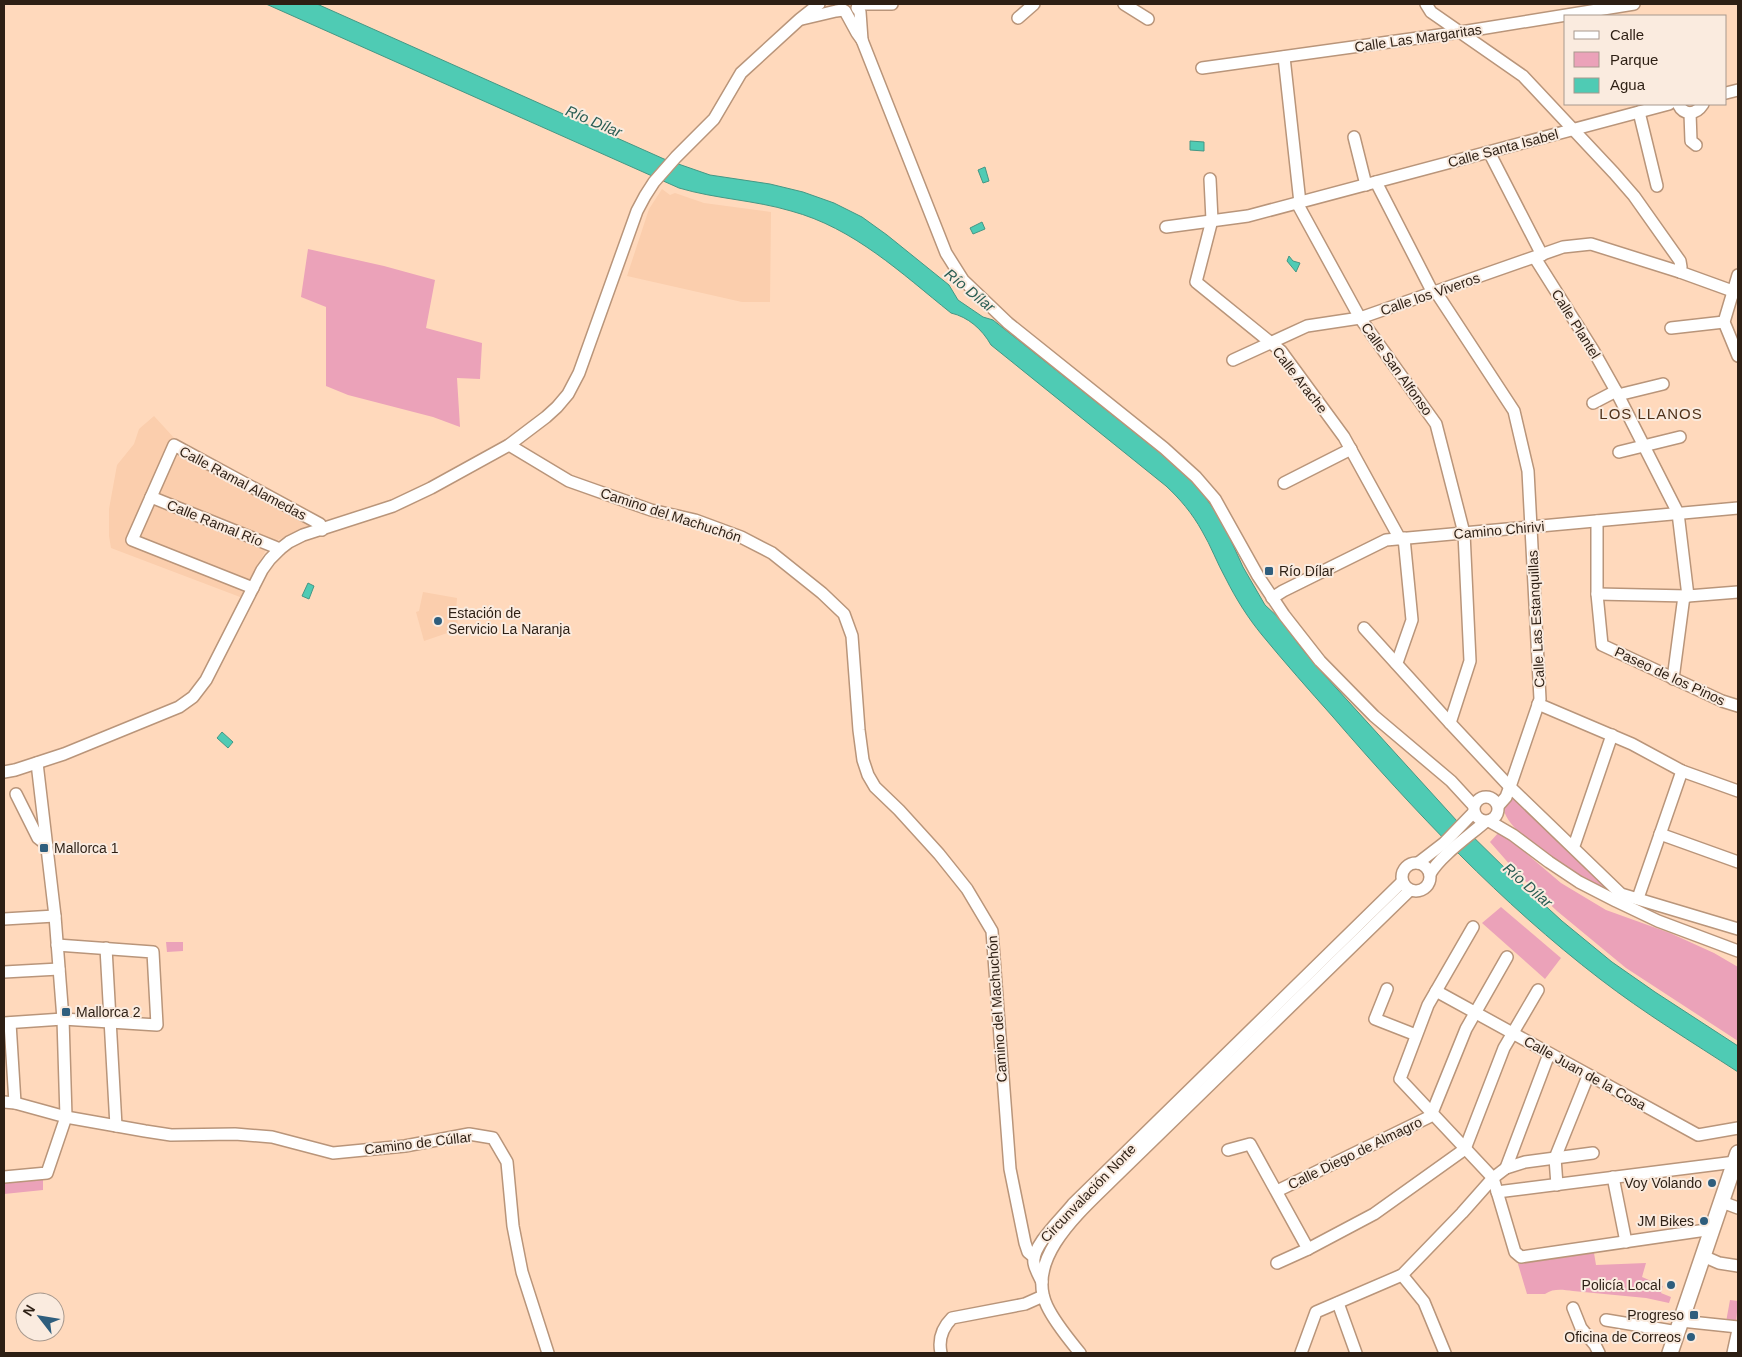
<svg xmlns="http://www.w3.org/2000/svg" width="1742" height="1357" font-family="Arial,sans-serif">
	<rect width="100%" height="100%" fill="#ffd9bc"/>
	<g fill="#fbcead">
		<path d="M 662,189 L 670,195 L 675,193 L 704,203 L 771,212 L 770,302 L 742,302 L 627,276 L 649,209 Z"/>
		<path d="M 154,416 L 176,440 L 320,520 L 276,541 L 266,550 L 240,597 L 111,548 L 109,536 L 109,509 L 117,465 L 134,444 L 139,429 Z"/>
		<path d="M 423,592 L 457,598 L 456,612 L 459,629 L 424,641 L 416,612 L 419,611 Z"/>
	</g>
	<g fill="#eba2b9">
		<path d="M 308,249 L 384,266 L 435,280 L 426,328 L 482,343 L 480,379 L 457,378 L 460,427 L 433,417 L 348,395 L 326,386 L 326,307 L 301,297 Z"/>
		<path d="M 1514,798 L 1619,897 L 1617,900 C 1593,884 1509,838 1504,810 C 1504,806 1506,803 1508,800 Z"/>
		<path d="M 1500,831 L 1561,883 L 1606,910 L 1670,933 L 1714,953 L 1738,967 L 1738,1041 L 1626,968 L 1557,911 L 1519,875 L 1490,842 Z"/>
		<path d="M 1501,907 L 1561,958 L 1545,979 L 1482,923 Z"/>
		<path d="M 166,942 L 183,942 L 183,951 L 167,952 Z"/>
		<path d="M 43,1179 L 43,1190 L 4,1194 L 4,1183 Z"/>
		<path d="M 1594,1253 L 1596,1265 L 1646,1263 L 1642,1277 L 1663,1286 L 1661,1293 L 1671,1297 L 1669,1303 L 1646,1298 L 1573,1291 C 1563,1290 1554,1288 1545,1294 L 1527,1294 L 1518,1264 Z"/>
		<path d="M 1730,1300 L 1738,1301 L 1736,1323 L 1726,1322 Z"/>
	</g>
	<g fill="#4fcbb4" stroke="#459784">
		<path d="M 266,4 L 317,4 L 664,159 L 710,175 L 770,184 L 803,192 L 834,203 L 862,217 L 887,235 L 949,285 L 958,300 L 983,317 L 993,320 L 1168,459 L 1188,477 L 1203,494 L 1218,515 L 1228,534 L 1243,567 L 1265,605 L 1279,618 L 1303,650 L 1328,679 L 1457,821 L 1513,876 L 1562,921 L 1612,962 L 1655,992 L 1738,1046 L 1738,1072 C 1692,1042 1644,1013 1600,979 C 1501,903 1414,811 1333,717 C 1309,690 1285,663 1262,635 C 1248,618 1236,599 1226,579 C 1217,563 1211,546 1202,531 C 1192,513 1180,499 1166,486 L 991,345 C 982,329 968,317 951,313 C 901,273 854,228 791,211 C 754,200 716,199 679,188 Z"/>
		<path d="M 1190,141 L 1204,142 L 1204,151 L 1190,150 Z"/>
		<path d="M 985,167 L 989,181 L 983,183 L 978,170 Z"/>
		<path d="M 982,222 L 985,229 L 973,234 L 970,228 Z"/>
		<path d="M 1289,256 L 1293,261 L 1300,263 L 1296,272 L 1287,261 Z"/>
		<path d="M 308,583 L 314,586 L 309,599 L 302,596 Z"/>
		<path d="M 222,732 L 233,742 L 228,748 L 217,738 Z"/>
	</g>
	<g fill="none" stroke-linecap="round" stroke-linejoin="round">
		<g stroke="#b9957a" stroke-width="14">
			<g id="minor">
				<path d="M 860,4 L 892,4"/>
				<path d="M 1124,4 L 1148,19"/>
				<path d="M 1426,4 L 1431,12 L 1523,76 L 1614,173 L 1634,196 L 1680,261 L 1681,267 L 1680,272"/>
				<path d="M 857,8 L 860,12 L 862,40"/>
				<path d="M 845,11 L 857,33 L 862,40 L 946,253 L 963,280 L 1008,323 L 1164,448 L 1196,477 L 1215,499 L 1258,576 L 1284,615 L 1320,661 L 1374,716 L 1451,781 L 1474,806"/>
				<path d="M 1018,18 L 1034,4"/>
				<path d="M 802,19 L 836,11 L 843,10"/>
				<path d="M 1284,57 L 1300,203"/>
				<path d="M 1202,68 L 1461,32 L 1634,4"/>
				<path d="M 1726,93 L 1738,90"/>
				<path d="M 1678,104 C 1684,116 1696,115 1703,104"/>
				<path d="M 1639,112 L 1657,186"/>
				<path d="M 1690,113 L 1691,141 L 1696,145"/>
				<path d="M 1354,137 L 1366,185"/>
				<path d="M 1489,152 L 1542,255"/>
				<path d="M 1210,179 L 1212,220 L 1196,282 L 1281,351 L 1344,437 L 1400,539"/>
				<path d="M 1376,182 L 1433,293"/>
				<path d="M 1297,203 L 1360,318 L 1436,424 L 1464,533 L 1470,661 L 1450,723"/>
				<path d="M 1166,227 L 1248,216 L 1669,104"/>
				<path d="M 1535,258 L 1593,350 L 1616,391 L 1678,513 L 1688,596"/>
				<path d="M 1738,275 L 1724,322 L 1738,356"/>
				<path d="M 1436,292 L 1514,411 L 1528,471 L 1540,699 L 1512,781 L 1506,797 L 1498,806"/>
				<path d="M 1671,328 L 1724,322"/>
				<path d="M 1233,360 L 1307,326 L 1360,318 L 1563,247 L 1591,244 L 1680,272 L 1738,293"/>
				<path d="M 1618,395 L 1663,384"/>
				<path d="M 1593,403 L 1616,391"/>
				<path d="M 509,445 L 569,481 L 651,510 L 695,520 L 741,537 L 772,553 L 822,593 L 844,614 L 852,636 L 859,730 L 863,760 L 868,775 L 875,787 L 899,810 L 939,854 L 967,889 L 992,931 L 1010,1169 L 1025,1243 L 1028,1252 L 1034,1257"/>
				<path d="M 1619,452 L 1680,437"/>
				<path d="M 1284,483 L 1351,449"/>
				<path d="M 151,497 L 280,549"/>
				<path d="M 1597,521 L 1597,594 L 1602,645 L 1722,701 L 1738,706"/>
				<path d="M 253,588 L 132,540 L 174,445 L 320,524 L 322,530"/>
				<path d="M 1597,594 L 1688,596 L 1738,592"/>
				<path d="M 1272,598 L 1283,591 L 1386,540 L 1738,508"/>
				<path d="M 1364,628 L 1450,723 L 1509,786 L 1621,894 L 1738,929"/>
				<path d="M 1396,663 L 1398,660 L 1412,620 L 1404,538"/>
				<path d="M 1673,679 L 1684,596"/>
				<path d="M 1538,704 L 1632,744 L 1682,771 L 1738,791"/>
				<path d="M 4,772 L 15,770 L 64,754 L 179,707 L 193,697 L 206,680 L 262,570 L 270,559 L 280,549 L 289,542 L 303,535 L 393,506 L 431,488 L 509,445 L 546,417 L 557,407 L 568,394 L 579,373 L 637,211 L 645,196 L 654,182 L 676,157 L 714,119 L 741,73 L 800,19 L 819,4"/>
				<path d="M 16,794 L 38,838 L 47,845"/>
				<circle cx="1486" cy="809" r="12"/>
				<path d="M 1489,821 L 1513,835 L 1549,862 L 1579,882 L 1616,901 L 1658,921 L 1738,951"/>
				<path d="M 1660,834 L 1738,862"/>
				<path d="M 1573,846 L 1575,843 L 1612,735"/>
				<circle cx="1416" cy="877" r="14"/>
				<path d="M 1418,863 L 1444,843 L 1474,812"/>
				<path d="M 1430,874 C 1440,856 1469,836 1485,822"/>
				<path d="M 1638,898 L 1682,771"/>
				<path d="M 4,919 L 55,916"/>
				<path d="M 1473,927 L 1428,1005 L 1400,1079 L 1493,1178 L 1515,1252 L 1521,1257 L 1713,1229"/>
				<path d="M 106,948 L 116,1126"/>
				<path d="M 4,972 L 59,969"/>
				<path d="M 1387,989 L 1375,1019 L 1416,1035"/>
				<path d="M 1436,991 L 1698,1135 L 1738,1128"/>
				<path d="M 4,1023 L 63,1019 L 157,1025 L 153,952 L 57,945"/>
				<path d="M 10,1023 L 15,1103"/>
				<path d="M 4,1102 L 15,1103 L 66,1117 L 145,1131 L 171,1135 L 235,1134 L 272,1137 L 333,1153 L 405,1146 L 469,1134 L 493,1138 L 507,1162 L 513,1226 L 522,1272 L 548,1353"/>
				<path d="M 1228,1150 L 1250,1144 L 1308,1249"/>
				<path d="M 1506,1168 L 1549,1054"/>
				<path d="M 4,1177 L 47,1173 L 66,1117 L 63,1019 L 55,916 L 37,763"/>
				<path d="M 1613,1177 L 1626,1242"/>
				<path d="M 1557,1185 L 1555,1158 L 1588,1076"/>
				<path d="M 1277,1191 L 1429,1117 L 1432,1113 L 1466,1029 L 1507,957"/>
				<path d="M 1497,1192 L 1735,1162"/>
				<path d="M 1722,1202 L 1738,1208"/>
				<path d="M 1703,1256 L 1719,1263 L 1738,1266"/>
				<path d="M 1277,1263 L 1308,1249 L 1374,1214 L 1465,1149 L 1504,1048 L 1538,990"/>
				<path d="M 1402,1275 L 1424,1302 L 1445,1353"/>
				<path d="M 1042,1282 C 1039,1276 1035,1269 1034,1263 C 1031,1246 1063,1217 1073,1204 L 1402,882"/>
				<path d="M 1338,1303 L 1356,1353"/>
				<path d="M 1573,1308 L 1581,1328 L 1595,1345 L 1599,1353"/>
				<path d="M 1606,1320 L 1678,1332"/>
				<path d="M 1681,1321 L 1738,1327"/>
				<path d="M 941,1353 C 938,1339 942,1328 952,1318 L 1025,1304 L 1043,1296"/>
				<path d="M 1080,1353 C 1068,1338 1055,1323 1047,1306 C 1024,1258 1083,1209 1113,1179 L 1410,890"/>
				<path d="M 1301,1353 L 1316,1312 L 1402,1275 L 1462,1213 L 1493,1178 L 1506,1168 L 1525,1162 L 1593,1153"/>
				<path d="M 1733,1353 L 1738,1330"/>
			</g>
		</g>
		<g stroke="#b9957a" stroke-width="18">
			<path id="major" d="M 1670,1353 L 1738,1153"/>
		</g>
		<use href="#minor" stroke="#fff" stroke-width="11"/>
		<use href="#major" stroke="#fff" stroke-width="15"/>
	</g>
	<g fill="#2f5e7d" stroke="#faebdf" stroke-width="2">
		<rect x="1264" y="566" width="10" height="10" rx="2.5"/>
		<circle cx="438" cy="621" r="5"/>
		<rect x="39" y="843" width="10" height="10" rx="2.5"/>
		<rect x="61" y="1007" width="10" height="10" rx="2.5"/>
		<circle cx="1712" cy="1183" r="5"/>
		<circle cx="1704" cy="1221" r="5"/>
		<circle cx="1671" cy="1285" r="5"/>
		<rect x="1689" y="1310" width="10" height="10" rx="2.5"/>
		<circle cx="1691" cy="1337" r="5"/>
	</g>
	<g text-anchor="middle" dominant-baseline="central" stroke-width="4" stroke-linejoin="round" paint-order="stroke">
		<g font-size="14" fill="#2d1f14" stroke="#faebdf">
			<text transform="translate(1418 38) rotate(-8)">Calle Las Margaritas</text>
			<text transform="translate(1503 148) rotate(-15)">Calle Santa Isabel</text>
			<text transform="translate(1430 294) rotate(-19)">Calle los Viveros</text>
			<text transform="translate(1576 324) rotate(58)">Calle Plantel</text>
			<text transform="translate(1397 369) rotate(54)">Calle San Alfonso</text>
			<text transform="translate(1300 380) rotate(52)">Calle Arache</text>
			<text transform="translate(243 483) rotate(28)">Calle Ramal Alamedas</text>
			<text transform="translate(671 515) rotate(18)">Camino del Machuchón</text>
			<text transform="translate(215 523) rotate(22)">Calle Ramal Río</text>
			<text transform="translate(1499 530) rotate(-5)">Camino Chirivi</text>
			<text transform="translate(1536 619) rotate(-93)">Calle Las Estanquillas</text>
			<text transform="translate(1670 676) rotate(25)">Paseo de los Pinos</text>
			<text transform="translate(997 1009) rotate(-94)">Camino del Machuchón</text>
			<text transform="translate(1585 1073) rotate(29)">Calle Juan de la Cosa</text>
			<text transform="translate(418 1143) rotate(-7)">Camino de Cúllar</text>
			<text transform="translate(1355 1153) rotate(-26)">Calle Diego de Almagro</text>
			<text transform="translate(1088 1193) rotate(-46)">Circunvalación Norte</text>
		</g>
		<g font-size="14" fill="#2d1f14" stroke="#faebdf" text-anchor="end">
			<text x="1279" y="571" text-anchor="start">Río Dílar</text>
			<text x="448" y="613" text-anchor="start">Estación de<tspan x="448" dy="16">Servicio La Naranja</tspan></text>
			<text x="54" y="848" text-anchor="start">Mallorca 1</text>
			<text x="76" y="1012" text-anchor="start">Mallorca 2</text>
			<text x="1702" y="1183">Voy Volando</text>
			<text x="1694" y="1221">JM Bikes</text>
			<text x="1661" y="1285">Policía Local</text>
			<text x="1684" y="1315">Progreso</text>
			<text x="1681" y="1337">Oficina de Correos</text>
		</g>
		<g font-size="15" font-style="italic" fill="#2a5d53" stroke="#faebdf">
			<text transform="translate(594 121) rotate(23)">Río Dílar</text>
			<text transform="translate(970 290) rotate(39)">Río Dílar</text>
			<text transform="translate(1528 885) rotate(41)">Río Dílar</text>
		</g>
		<g font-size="15" letter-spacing="1" fill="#50321a" stroke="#faebdf">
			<text x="1651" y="413">LOS LLANOS</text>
		</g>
	</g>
	<rect width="1742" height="1357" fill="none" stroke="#2d1f14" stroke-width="10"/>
	<rect x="1564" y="15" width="162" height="90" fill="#faebdf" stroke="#a8998e"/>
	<rect x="1574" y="31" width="25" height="8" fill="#ffffff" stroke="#a8998e"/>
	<text x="1610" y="40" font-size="15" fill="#2d1f14">Calle</text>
	<rect x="1574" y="52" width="25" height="15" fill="#eba2b9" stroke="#a8998e"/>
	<text x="1610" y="65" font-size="15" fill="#2d1f14">Parque</text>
	<rect x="1574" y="78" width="25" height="15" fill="#4fcbb4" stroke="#a8998e"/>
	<text x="1610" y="90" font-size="15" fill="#2d1f14">Agua</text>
	<g transform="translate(40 1317) rotate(301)"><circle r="24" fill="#faebdf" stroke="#a8998e"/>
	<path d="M0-4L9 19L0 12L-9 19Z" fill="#2f5e7d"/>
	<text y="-8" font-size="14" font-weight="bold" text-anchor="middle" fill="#2d1f14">N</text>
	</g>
</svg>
